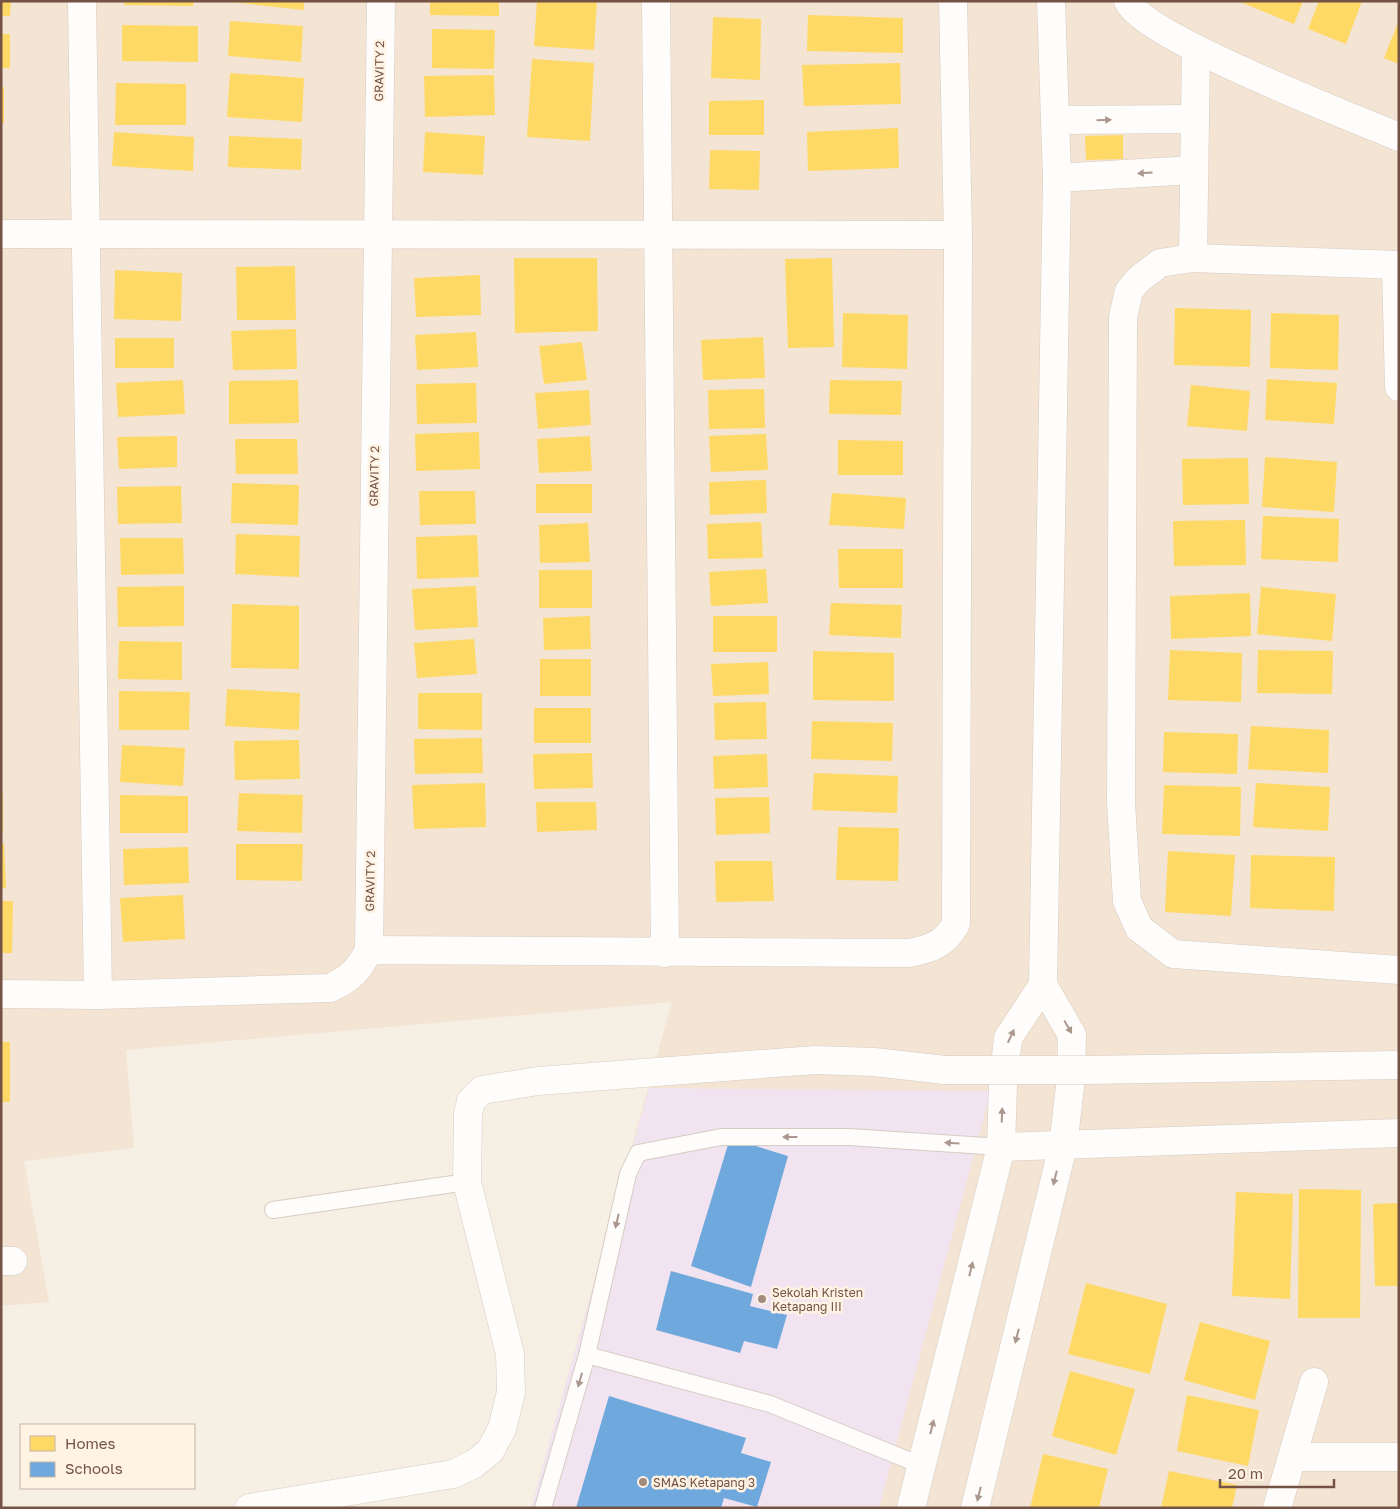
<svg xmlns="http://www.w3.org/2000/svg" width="1400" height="1509" font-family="'Golos Text',sans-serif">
	<rect width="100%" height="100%" fill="#f6efe4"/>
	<path fill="#f3e4d3" d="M 1,1 L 1399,1 L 1399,1508 L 531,1508 L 672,1002 L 126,1050 L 134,1148 L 24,1161 L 49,1302 L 1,1306 Z"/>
	<path fill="#f1e3f0" d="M 649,1088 L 991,1091 L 879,1508 L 531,1508 Z"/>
	<g fill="#ffd966">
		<path d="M 1,1 L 11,1 L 10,16 L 1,16 Z"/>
		<path d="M 124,1 L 194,1 L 193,6 L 124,5 Z"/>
		<path d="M 220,1 L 304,1 L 304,10 Z"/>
		<path d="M 430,1 L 499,1 L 499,16 L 430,15 Z"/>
		<path d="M 537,1 L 597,1 L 594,50 L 534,46 Z"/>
		<path d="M 1238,1 L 1303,1 L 1294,24 Z"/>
		<path d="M 1319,1 L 1362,1 L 1346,44 L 1308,29 Z"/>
		<path d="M 808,15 L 903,18 L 903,53 L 807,51 Z"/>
		<path d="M 713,17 L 761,19 L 760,80 L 711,78 Z"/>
		<path d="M 1399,20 L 1399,64 L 1384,58 Z"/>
		<path d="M 230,21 L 303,26 L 301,62 L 228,56 Z"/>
		<path d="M 122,25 L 198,26 L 198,62 L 122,61 Z"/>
		<path d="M 432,29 L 495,30 L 494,69 L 432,68 Z"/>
		<rect x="1" y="34" width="9" height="34"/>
		<path d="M 532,59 L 594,63 L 590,141 L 527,137 Z"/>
		<path d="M 900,63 L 901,104 L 804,106 L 802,65 Z"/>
		<path d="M 230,73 L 304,78 L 302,122 L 227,117 Z"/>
		<path d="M 494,75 L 495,115 L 425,117 L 424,76 Z"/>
		<path d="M 116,83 L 186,84 L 186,125 L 115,125 Z"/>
		<rect x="1" y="87" width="3" height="36"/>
		<path d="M 764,100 L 764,135 L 709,135 L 709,101 Z"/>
		<path d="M 898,128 L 899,168 L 808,171 L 807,132 Z"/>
		<path d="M 114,132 L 194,137 L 193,171 L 112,166 Z"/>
		<path d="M 425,132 L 485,136 L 483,175 L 423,172 Z"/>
		<path d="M 1123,135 L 1123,159 L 1086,160 L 1085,136 Z"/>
		<path d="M 229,136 L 302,139 L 301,170 L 228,167 Z"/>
		<path d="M 710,150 L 760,151 L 759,190 L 709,189 Z"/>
		<path d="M 514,258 L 597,258 L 598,331 L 515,333 Z"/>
		<path d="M 832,258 L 834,347 L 788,348 L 785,259 Z"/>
		<path d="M 295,266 L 296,320 L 237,320 L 236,267 Z"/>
		<path d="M 115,270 L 182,273 L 181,321 L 114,319 Z"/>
		<path d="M 480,275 L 481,315 L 416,317 L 414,278 Z"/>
		<path d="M 1175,308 L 1251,310 L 1250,367 L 1174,365 Z"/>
		<path d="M 843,313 L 908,315 L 907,369 L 842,367 Z"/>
		<path d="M 1271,313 L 1339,315 L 1338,370 L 1270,368 Z"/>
		<path d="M 296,329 L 297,369 L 233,370 L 231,331 Z"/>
		<path d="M 476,332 L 478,367 L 417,370 L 415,335 Z"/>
		<path d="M 763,337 L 765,378 L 703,380 L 701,340 Z"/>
		<rect x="115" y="338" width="59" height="30"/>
		<path d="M 582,342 L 587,380 L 544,384 L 539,346 Z"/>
		<path d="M 1267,379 L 1337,383 L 1334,424 L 1265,420 Z"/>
		<path d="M 183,380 L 185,414 L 118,417 L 116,383 Z"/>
		<path d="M 298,380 L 299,423 L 229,424 L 229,381 Z"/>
		<path d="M 830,380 L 902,381 L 901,415 L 829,414 Z"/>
		<path d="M 476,383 L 477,423 L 417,424 L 416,384 Z"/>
		<path d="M 1191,385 L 1250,391 L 1247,431 L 1187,426 Z"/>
		<path d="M 764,389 L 765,428 L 709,429 L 708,390 Z"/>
		<path d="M 589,390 L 591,425 L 538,429 L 535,393 Z"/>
		<path d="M 479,432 L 480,469 L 416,471 L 415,434 Z"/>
		<path d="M 766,434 L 768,470 L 711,472 L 709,436 Z"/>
		<path d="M 177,436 L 177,467 L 119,469 L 117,437 Z"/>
		<path d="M 590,436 L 592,471 L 539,473 L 537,439 Z"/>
		<path d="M 235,439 L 297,439 L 298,474 L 236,474 Z"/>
		<path d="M 838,440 L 903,441 L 903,475 L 838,475 Z"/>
		<path d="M 1265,457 L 1337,462 L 1334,512 L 1262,507 Z"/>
		<path d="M 1248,458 L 1249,504 L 1183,505 L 1182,459 Z"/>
		<path d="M 766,480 L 767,513 L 710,515 L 709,482 Z"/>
		<path d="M 232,483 L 299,485 L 298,525 L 231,523 Z"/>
		<rect x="536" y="484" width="56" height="29"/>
		<path d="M 181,486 L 182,523 L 118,524 L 117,487 Z"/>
		<path d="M 419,491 L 475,491 L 476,524 L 420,525 Z"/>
		<path d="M 832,493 L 906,498 L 904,529 L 829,525 Z"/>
		<path d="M 1263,516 L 1339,519 L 1338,562 L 1261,559 Z"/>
		<path d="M 1245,520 L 1246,565 L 1174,566 L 1173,521 Z"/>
		<path d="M 761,522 L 763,558 L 708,559 L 707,524 Z"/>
		<path d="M 588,523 L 590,562 L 540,563 L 539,525 Z"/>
		<path d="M 236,534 L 300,536 L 299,577 L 235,574 Z"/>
		<path d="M 477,535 L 479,577 L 417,579 L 416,537 Z"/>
		<path d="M 120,538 L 183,538 L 184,574 L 121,575 Z"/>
		<path d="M 838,549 L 903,549 L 903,588 L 839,588 Z"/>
		<path d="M 766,569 L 768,603 L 711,606 L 709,572 Z"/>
		<rect x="539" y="570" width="53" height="38"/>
		<path d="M 184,586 L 184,626 L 118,627 L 117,587 Z"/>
		<path d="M 476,586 L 478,627 L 415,630 L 412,589 Z"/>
		<path d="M 1261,587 L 1336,594 L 1332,641 L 1257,634 Z"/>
		<path d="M 1250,593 L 1251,636 L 1171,639 L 1170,596 Z"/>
		<path d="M 831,603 L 902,605 L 901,638 L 829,635 Z"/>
		<path d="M 232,604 L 299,606 L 299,669 L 231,668 Z"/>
		<path d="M 590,616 L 591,649 L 544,650 L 543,618 Z"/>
		<rect x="713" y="616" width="64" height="36"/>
		<path d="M 474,639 L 477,674 L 417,678 L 414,643 Z"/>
		<path d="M 119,641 L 182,642 L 182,680 L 118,679 Z"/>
		<path d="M 1170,650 L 1242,653 L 1241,702 L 1168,700 Z"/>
		<path d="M 1258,650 L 1333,651 L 1332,694 L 1257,693 Z"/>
		<path d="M 813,651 L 894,653 L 894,701 L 813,700 Z"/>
		<rect x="540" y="659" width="51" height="37"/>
		<path d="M 768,662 L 769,694 L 713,696 L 711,664 Z"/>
		<path d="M 227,689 L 300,693 L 299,730 L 225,726 Z"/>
		<path d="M 119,691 L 190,692 L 189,730 L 119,730 Z"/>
		<path d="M 418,693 L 482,693 L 482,730 L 418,729 Z"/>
		<path d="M 766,702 L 767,739 L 715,740 L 714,703 Z"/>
		<rect x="534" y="708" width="57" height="35"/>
		<path d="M 812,721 L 893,723 L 892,761 L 811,759 Z"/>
		<path d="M 1251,726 L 1329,730 L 1328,773 L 1248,769 Z"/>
		<path d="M 1164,732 L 1238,734 L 1237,774 L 1163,772 Z"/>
		<path d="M 482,738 L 483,773 L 415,774 L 414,739 Z"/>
		<path d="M 299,740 L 300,779 L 235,780 L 234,741 Z"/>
		<path d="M 122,745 L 185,748 L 183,786 L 120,782 Z"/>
		<path d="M 592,753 L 593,788 L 534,789 L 533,754 Z"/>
		<path d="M 767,754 L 768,787 L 714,789 L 713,756 Z"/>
		<path d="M 814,773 L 898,776 L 897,813 L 812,810 Z"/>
		<path d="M 485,783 L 486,827 L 414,829 L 412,785 Z"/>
		<path d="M 1256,783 L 1330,787 L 1328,831 L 1253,827 Z"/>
		<path d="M 1164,785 L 1241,787 L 1240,836 L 1162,834 Z"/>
		<rect x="1" y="793" width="2" height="39"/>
		<path d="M 239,793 L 303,795 L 302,833 L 237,831 Z"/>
		<path d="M 120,795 L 188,796 L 188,833 L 120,833 Z"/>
		<path d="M 769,797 L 770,833 L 716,835 L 715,798 Z"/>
		<path d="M 536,802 L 596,802 L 597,830 L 537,832 Z"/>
		<path d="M 838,827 L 899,828 L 898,881 L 836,880 Z"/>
		<path d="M 4,843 L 6,888 L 1,888 L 1,844 Z"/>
		<path d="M 236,844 L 303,844 L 302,881 L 236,880 Z"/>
		<path d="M 188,847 L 189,883 L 124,885 L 123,849 Z"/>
		<path d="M 1168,851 L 1235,855 L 1231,916 L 1165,912 Z"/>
		<path d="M 1251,855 L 1335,857 L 1334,911 L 1250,908 Z"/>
		<path d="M 715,861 L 772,861 L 774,901 L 716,902 Z"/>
		<path d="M 183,895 L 185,939 L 123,942 L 120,898 Z"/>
		<path d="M 1,901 L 13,901 L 12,953 L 1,953 Z"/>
		<rect x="1" y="1042" width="9" height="60"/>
		<path d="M 1299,1189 L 1361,1190 L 1360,1318 L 1298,1318 Z"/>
		<path d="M 1236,1192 L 1293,1194 L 1290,1299 L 1232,1296 Z"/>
		<path d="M 1399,1203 L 1399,1286 L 1375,1286 L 1373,1204 Z"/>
		<path d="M 1086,1283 L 1167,1304 L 1150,1374 L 1068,1354 Z"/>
		<path d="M 1200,1322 L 1270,1341 L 1255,1400 L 1184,1380 Z"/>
		<path d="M 1070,1371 L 1135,1389 L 1116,1455 L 1052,1436 Z"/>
		<path d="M 1187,1395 L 1259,1410 L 1248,1466 L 1177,1451 Z"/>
		<path d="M 1043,1454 L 1108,1469 L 1099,1508 L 1030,1508 Z"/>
		<path d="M 1169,1471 L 1237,1485 L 1232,1508 L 1161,1508 Z"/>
	</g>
	<g fill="#6fa8dc">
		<path d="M 730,1138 L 788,1156 L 751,1287 L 691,1266 Z"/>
		<path d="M 671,1271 L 753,1294 L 750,1306 L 787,1315 L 777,1349 L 744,1341 L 740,1353 L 656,1330 Z"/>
		<path d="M 609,1396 L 746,1438 L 741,1453 L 771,1462 L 757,1507 L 724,1498 L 721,1508 L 576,1508 Z"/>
	</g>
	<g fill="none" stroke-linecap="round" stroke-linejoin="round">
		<g stroke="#d7ccc2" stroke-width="18">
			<g id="lane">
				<path d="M 273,1210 L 467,1182"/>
				<path d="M 587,1355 L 770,1404 L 923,1466"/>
				<path d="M 543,1508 L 587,1355 L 628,1174 L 638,1153 L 721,1137 L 849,1137 L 1001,1147"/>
			</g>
		</g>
		<g stroke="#d7ccc2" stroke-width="29">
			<g id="street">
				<path d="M 82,1 L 98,995"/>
				<path d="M 656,1 L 665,953"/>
				<path d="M 1128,1 C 1145,38 1352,117 1399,137"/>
				<path d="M 1055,120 L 1195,119"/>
				<path d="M 1057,178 L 1193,170"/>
				<path d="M 1,234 L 958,235"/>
				<path d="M 1193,258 L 1196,50"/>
				<path d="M 1396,265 L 1399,387"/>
				<path d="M 1399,265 L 1193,258 L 1160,263 L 1138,280 L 1129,291 L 1123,317 L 1121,802 L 1127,901 L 1139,928 L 1173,954 L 1399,970"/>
				<path d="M 369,950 L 381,1"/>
				<path d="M 1,994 L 98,995 L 330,988 C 350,979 359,970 369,950 L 909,953 C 931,949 945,944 956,924 L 958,235 L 953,1"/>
				<path d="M 1085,1070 L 1399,1065"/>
				<path d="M 1001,1147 L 1399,1133"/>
				<path d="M 1,1261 L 13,1261"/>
				<path d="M 1293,1457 L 1399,1457"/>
				<path d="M 249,1508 L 453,1474 L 474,1464 L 490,1451 L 502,1429 L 511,1392 L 510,1354 L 467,1182 L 468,1114 L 471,1101 L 482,1090 L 538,1081 L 815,1060 L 874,1062 L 945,1070"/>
				<path d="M 911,1508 L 1001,1147 L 1003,1084 L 1008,1038 L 1043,985"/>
				<path d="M 975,1508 L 1063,1146 L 1071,1078 L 1072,1035 L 1043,985 L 1057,178 L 1051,1"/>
				<path d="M 1277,1508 L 1314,1382"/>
			</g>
		</g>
		<use href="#lane" stroke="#fefdfb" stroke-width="16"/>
		<use href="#street" stroke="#fefdfb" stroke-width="28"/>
		<g stroke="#d7ccc2" stroke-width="29" stroke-linecap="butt">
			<path id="street-bridge" d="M 945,1070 L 1085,1070"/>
		</g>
		<use href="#street-bridge" stroke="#fefdfb" stroke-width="28"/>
	</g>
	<defs><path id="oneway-solid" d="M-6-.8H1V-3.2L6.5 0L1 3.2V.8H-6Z" transform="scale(1.25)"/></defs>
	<g fill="#ab978d">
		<use href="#oneway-solid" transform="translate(1104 120) rotate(-1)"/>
		<use href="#oneway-solid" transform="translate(1145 173) rotate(177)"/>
		<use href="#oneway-solid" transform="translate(1068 1027) rotate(60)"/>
		<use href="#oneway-solid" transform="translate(1011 1036) rotate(-65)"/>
		<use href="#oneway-solid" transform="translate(1002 1115) rotate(-88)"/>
		<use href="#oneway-solid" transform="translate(790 1137) rotate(180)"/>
		<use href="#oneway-solid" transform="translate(952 1143) rotate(-176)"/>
		<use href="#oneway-solid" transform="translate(1055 1178) rotate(104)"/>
		<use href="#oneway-solid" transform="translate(617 1221) rotate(103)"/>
		<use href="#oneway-solid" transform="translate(971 1269) rotate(-76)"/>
		<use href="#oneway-solid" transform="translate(1017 1336) rotate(104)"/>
		<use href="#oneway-solid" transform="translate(580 1380) rotate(106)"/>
		<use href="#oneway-solid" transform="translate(932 1427) rotate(-76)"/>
		<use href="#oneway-solid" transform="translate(979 1494) rotate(104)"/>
	</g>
	<g fill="#a28a7c" stroke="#fff3e4" stroke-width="2">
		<circle cx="762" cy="1299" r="5"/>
		<circle cx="643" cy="1482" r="5"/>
	</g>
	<g text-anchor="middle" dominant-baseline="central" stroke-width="5" stroke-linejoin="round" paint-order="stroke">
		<g font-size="12" fill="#745344" stroke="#fff3e4">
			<text transform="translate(379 71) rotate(-89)">GRAVITY 2</text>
			<text transform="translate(374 476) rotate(-89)">GRAVITY 2</text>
			<text transform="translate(370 881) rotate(-89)">GRAVITY 2</text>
		</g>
		<g font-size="12" fill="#745344" stroke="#fff3e4" text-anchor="start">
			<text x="772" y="1292">Sekolah Kristen<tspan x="772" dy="14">Ketapang III</tspan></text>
			<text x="653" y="1482">SMAS Ketapang 3</text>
		</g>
	</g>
	<rect width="1400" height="1509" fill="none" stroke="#745344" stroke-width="5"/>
	<rect x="20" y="1424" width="175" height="65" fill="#fff3e4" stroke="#c7b3a4"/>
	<rect x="30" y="1436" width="25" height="15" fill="#ffd966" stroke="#c7b3a4"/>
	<text x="65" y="1449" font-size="15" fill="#745344">Homes</text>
	<rect x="30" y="1462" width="25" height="15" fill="#6fa8dc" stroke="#c7b3a4"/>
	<text x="65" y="1474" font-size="15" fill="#745344">Schools</text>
	<path d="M1220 1479v8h114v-8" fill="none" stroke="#745344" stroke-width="2.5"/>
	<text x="1228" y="1479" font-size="15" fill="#745344" stroke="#fff3e4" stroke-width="4" paint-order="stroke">20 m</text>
</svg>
